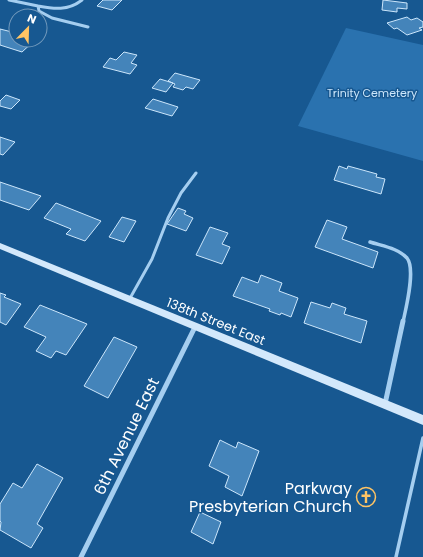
<svg xmlns="http://www.w3.org/2000/svg" width="423" height="557" font-family="Poppins,sans-serif">
<style>
.green{fill:#2a72af}
.building{fill:#4484ba;stroke:#cce6fb}
.lines{fill:none;stroke-linecap:round;stroke-linejoin:round}
.lane-far1{stroke:#a5cef0;stroke-width:3}
.lane{stroke:#a5cef0;stroke-width:3.5}
.street-far2{stroke:#a5cef0;stroke-width:3}
.street-far1{stroke:#a5cef0;stroke-width:3.5}
.street{stroke:#a5cef0;stroke-width:5}
.secondary{fill:#d3e8fb;fill-rule:evenodd}
.labels{text-anchor:middle;stroke-width:3;stroke-linejoin:round;paint-order:stroke}
.far-park-label{font-size:11px;fill:#cce6fb;stroke:#175891}
.street-label{font-size:13px;fill:#fff;stroke:#175891}
.near-street-label{font-size:16px;fill:#fff;stroke:#175891}
.near-poi-label{font-size:16px;fill:#fff;stroke:#175891;text-anchor:end}
</style>
<rect width="100%" height="100%" fill="#175891"/>
<path class="green" d="M346,28L423,45V161L298,126Z"/>
<path class="building" d="M103,0H122L112,10L97,6Z
M383,0L407,3V9L397,8V12L382,10Z
M407,17L411,20L417,18L423,22V27L419,28L422,30L407,35L397,28L394,29L387,23Z
M0,29L16,33V40H35L22,52L0,45Z
M124,52L137,55L131,63L137,65L130,74L103,67L110,58L116,60Z
M175,73L200,80L193,89L186,87L183,90L173,87L175,84L168,81Z
M160,79L173,83L166,92L152,88Z
M6,95L20,100L11,109L0,106V101Z
M153,99L178,107L172,116L145,108Z
M0,137L15,142L3,155L0,154Z
M339,166L347,169L348,166L377,174L376,177L385,179L381,194L334,180Z
M0,182L41,196L29,210L0,200Z
M56,203L101,221L85,241L66,234L71,229L44,218Z
M178,208L186,211L184,214L193,218L186,231L167,224Z
M122,217L136,221L124,242L109,237Z
M327,220L347,227L342,239L378,252L373,268L315,247Z
M210,227L228,233L222,244L230,247L222,264L196,255Z
M261,275L282,283L279,291L298,298L291,317L281,313L280,315L269,311L270,309L233,296L242,277L258,283Z
M0,293L6,295L4,297L21,304L6,325L0,322Z
M311,302L330,308L332,303L346,308L344,314L367,321L361,343L304,323Z
M40,305L87,324L66,355L56,351L51,358L36,351L46,337L24,327Z
M114,337L137,347L108,398L84,386Z
M220,440L236,448L238,442L259,451L242,496L225,487L229,476L209,466Z
M37,464L63,478L37,524L43,528L31,548L0,530L1,522L0,521V504L13,483L22,488Z
M200,512L221,522L213,544L191,532Z"/>
<g class="lines">
<path class="lane-far1" d="M129,300L152,259L168,218L181,193L196,173"/>
<path class="lane" d="M396,557L423,438"/>
<path class="street-far2" d="M9,0L38,6L39,11L52,18L88,27
M38,6C54,9 68,11 82,0"/>
<path class="street-far1" d="M370,242C382,246 398,248 407,258C416,269 406,308 403,322"/>
<path class="street" d="M385,404L403,321
M81,557L195,327"/>
<path class="secondary" d="M0,243L423,415V425L0,249Z"/>
</g>
<defs>
<symbol id="church-ring" viewBox="-11 -11 22 22"><circle r="9.5" fill="#175891" stroke="#ffc464" stroke-width="1.5"/><path d="M-1.2-6h2.4v3.5h3.3v2.4h-3.3V6h-2.4V-.1h-3.3v-2.4h3.3Z" fill="#ffc464"/></symbol>
</defs>
<g fill-rule="evenodd">
<use href="#church-ring" x="355" y="486" width="22" height="22"/>
</g>
<g class="labels">
<g class="far-park-label">
<text x="372" y="97">Trinity Cemetery</text>
</g>
<g class="street-label">
<text transform="translate(216 321) rotate(22)" y="5">138th Street East</text>
</g>
<g class="near-street-label">
<text transform="translate(126 436) rotate(-64)" y="6">6th Avenue East</text>
</g>
<g class="near-poi-label">
<text x="352" y="494">Parkway<tspan x="352" dy="18">Presbyterian Church</tspan></text>
</g>
</g>
<g transform="translate(28 28) rotate(23)"><circle r="19" fill="#175891" stroke="#749bbd"/>
<path d="M0-3L7 15L0 10L-7 15Z" fill="#ffc464"/>
<text y="-6" font-size="11" font-weight="bold" text-anchor="middle" fill="#ffffff">N</text>
</g>
</svg>
